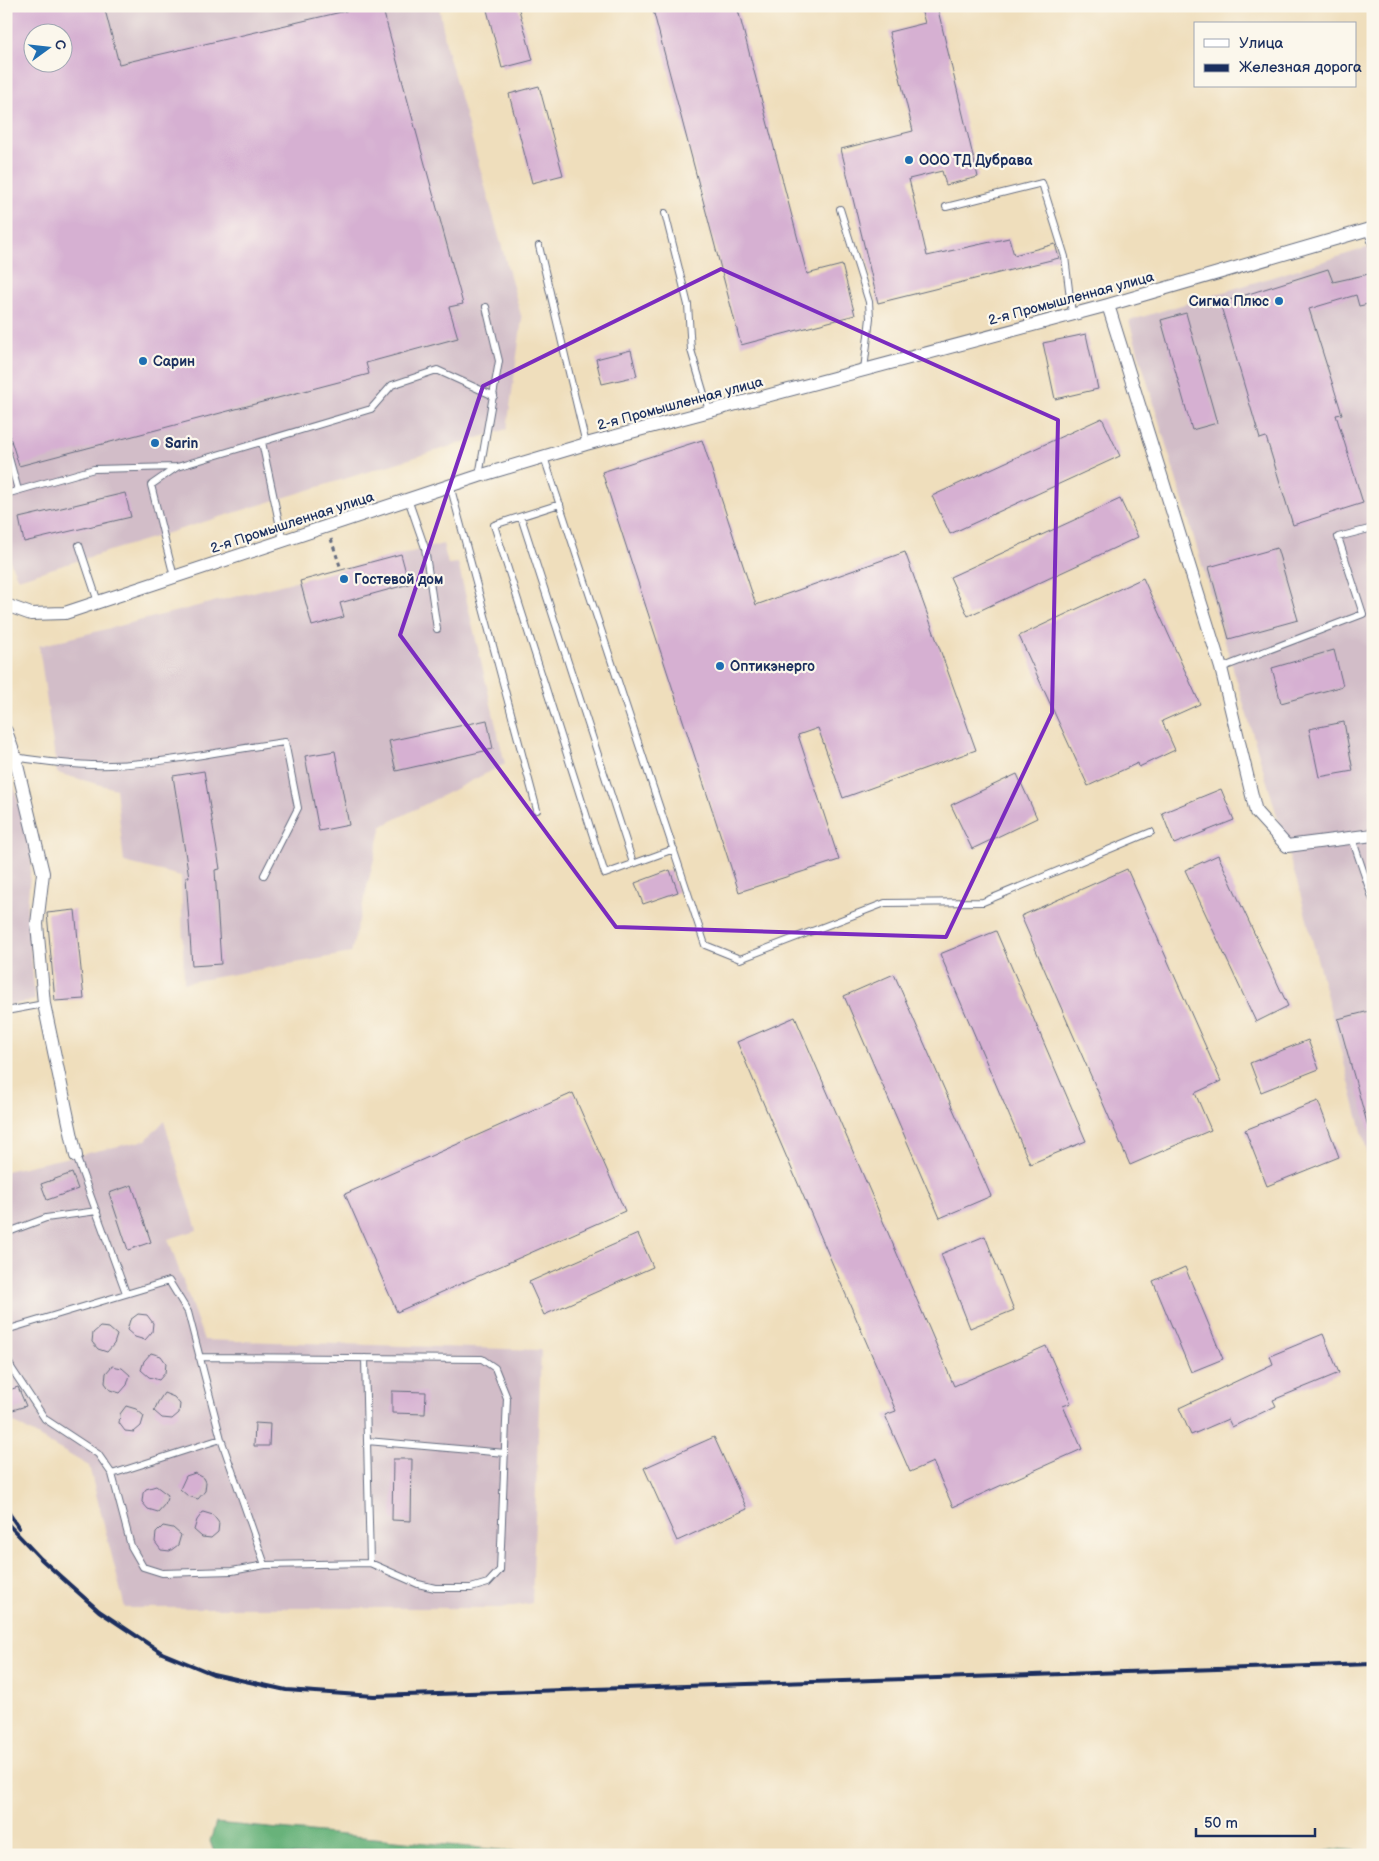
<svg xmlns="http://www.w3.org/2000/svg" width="1379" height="1861" font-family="'Balsamiq Sans',sans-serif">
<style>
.industrial{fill:#d2bdc8;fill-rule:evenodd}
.forest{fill:#67b27a;stroke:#41706c}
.building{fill:#d6b0d2;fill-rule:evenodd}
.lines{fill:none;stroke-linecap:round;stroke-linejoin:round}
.lane-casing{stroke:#656c7f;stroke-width:8}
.street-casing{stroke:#656c7f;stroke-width:14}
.path{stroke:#656c7f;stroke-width:3;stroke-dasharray:4 4;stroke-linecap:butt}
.lane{stroke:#fff;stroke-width:6}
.street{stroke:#fff;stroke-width:12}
.rail{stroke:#1b2f5e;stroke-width:4}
.marked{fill:none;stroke:#7b2cbf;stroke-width:4;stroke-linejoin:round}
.poi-dot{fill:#1f6fb2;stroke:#fbf7ec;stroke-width:2}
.labels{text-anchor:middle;stroke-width:4.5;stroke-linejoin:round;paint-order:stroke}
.poi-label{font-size:14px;font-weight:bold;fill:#1b2f5e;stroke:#fbf7ec;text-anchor:start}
.street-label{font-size:14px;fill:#1b2f5e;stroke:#fbf7ec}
</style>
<rect width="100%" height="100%" fill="#fbf7ec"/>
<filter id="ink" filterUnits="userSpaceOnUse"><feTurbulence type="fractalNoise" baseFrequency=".02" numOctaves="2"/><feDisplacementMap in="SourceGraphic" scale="10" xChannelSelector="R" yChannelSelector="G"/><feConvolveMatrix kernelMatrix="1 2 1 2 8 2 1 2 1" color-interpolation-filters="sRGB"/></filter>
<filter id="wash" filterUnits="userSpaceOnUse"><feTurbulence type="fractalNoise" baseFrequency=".0096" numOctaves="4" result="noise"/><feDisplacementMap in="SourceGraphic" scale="20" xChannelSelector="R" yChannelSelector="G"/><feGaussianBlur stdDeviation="1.12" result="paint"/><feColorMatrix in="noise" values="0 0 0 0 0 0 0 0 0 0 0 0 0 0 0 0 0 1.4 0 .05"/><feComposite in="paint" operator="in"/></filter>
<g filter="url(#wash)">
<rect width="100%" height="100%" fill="#efdebc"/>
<path class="industrial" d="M6,6H439L447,50L522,319L507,429L18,579L6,553ZM32,32H62V62H32Z
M1373,246V1174L1299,889L1129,321Z
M443,544L448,564L458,563L505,764L382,826L351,953L184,983L181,876L124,862L116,789L57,773L39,646Z
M6,756L32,854L27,909L35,1000L6,1006Z
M164,1121L197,1230L168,1239L204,1340L541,1350L532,1603L502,1608H125L89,1466L6,1418V1171L146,1140Z"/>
<path class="forest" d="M216,1823L553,1855H215L210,1841Z
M1337,1849L1373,1852V1855H1309Z"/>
<g id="blocks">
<path class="building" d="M6,6H104L119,64L367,6H382L463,304L449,307L458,338L366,363L369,374L19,466L6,424ZM32,32H62V62H32Z
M486,6H518L533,60L502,68Z
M652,6H737L807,274L842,265L855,315L741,345Z
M920,6H937L978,177L946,185L942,171L909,179L927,256L1009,238L1014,255L1055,244L1059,258L878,303L841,149L913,131L889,32L925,23Z
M539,86L563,175L532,183L509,94Z
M1328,269L1333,282L1373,273V303L1359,306L1356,295L1309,309L1342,414L1336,415L1363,503L1293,525L1266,437L1260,439L1220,303Z
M1186,313L1217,423L1192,430L1161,320Z
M1086,334L1098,389L1055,399L1043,343Z
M631,350L637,376L602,384L596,359Z
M1102,418L1120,456L950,534L932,496Z
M702,440L756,605L905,552L976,750L843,798L818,728L798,735L839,860L739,892L602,472Z
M125,493L131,517L24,542L19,518Z
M1120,499L1138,537L968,616L950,577Z
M1277,548L1298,620L1229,639L1209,567Z
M401,554L409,584L340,603L344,617L312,626L300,581Z
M1143,578L1200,704L1162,721L1175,750L1139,767L1138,763L1088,786L1019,636Z
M1334,650L1343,686L1281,703L1272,668Z
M487,720L493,749L396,771L389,741Z
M1344,722L1353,771L1319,777L1309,729Z
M335,751L349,825L319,831L305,756Z
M204,771L220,869L215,870L221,964L192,966L186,877H189L173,776Z
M1017,774L1037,818L972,849L951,805Z
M1221,789L1234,820L1174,844L1162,813Z
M1218,855L1288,1006L1256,1022L1185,870Z
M1127,869L1221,1081L1195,1093L1211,1130L1130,1165L1021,916Z
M670,870L678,892L643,904L635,883Z
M75,910L84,999L55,1001L47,913Z
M996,931L1086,1141L1030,1164L940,954Z
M894,974L991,1196L940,1218L844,996Z
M1373,1010V1129L1369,1130L1338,1019Z
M795,1017L954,1386L1046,1346L1071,1403L1063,1406L1082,1449L953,1507L933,1462L910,1472L885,1415L896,1411L737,1042Z
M1308,1040L1319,1069L1261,1092L1250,1063Z
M573,1093L625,1211L397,1312L345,1194Z
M1318,1101L1339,1157L1267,1186L1245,1130Z
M72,1173L78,1189L47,1200L41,1184Z
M132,1185L151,1242L128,1250L109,1193Z
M638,1234L653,1267L544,1315L529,1282Z
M985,1236L1014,1310L970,1328L941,1254Z
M1185,1267L1223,1359L1191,1372L1153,1281Z
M138,1314L147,1315L153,1323L152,1332L145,1340L135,1337L127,1330L130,1320Z
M100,1327L109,1328L117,1335L114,1344L107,1352L98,1349L92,1342L93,1333Z
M1323,1334L1339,1373L1273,1400L1276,1406L1232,1427L1228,1419L1191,1435L1179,1408L1273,1364L1270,1356Z
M151,1353L161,1356L166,1363L165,1373L159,1380L149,1377L141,1370L144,1361Z
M112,1366L122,1368L130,1375L127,1385L120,1393L110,1390L105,1383L106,1373Z
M18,1387L26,1406L6,1412V1391Z
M392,1391L426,1392L425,1414L392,1413Z
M164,1393L174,1397L180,1404L179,1413L172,1419L162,1418L154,1411L158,1402Z
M126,1406L136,1409L144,1416L141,1426L134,1432L125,1431L119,1423L120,1414Z
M255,1423L270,1424L269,1446H254Z
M714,1437L747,1509L677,1541L644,1468Z
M393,1459H412L411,1521L392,1520Z
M195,1473L204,1478L206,1482L205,1491L198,1499L188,1496L180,1489L186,1476Z
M156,1486L168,1495L165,1504L158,1512L148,1509L142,1502L143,1493L146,1489Z
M203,1512L213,1515L219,1523L218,1532L211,1538L202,1537L194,1530L197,1520Z
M163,1526L173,1528L181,1535L178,1545L170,1551L161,1550L155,1542L156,1533Z"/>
</g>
</g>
<g filter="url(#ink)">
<use href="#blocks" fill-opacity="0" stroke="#656c7f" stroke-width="1"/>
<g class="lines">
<defs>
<path id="lane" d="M946,207L1042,183L1065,257L1072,314
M840,209L869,302L870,318L864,370
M665,213L688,305L691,350L709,411
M1367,229L1373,247
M539,246L586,444
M262,442L283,541
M6,447L18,490
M544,457L705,945L740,959L885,903L983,902L1151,832
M479,476L499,361L486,307
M450,485L537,810
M6,494L94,469L177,467L371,409L392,385L437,370L494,396
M408,499L425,548L437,629
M560,504L494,525L605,874L674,849
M521,517L633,863
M79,545L98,602
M174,577L151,485L177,467
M1221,668L1363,614L1338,537L1373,528
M15,757C46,762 78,766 110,765C169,763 227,750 285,742L298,808L264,875
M1352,838L1373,900
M6,1011L44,1004
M76,1156L126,1293
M6,1233L46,1218L97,1211
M6,1330L169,1281L188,1312L221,1439L265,1565
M6,1357L12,1369L45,1419L98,1454L112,1474L131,1546L143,1567L162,1573L232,1571L265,1565L370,1563L418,1584L435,1588H471L488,1583L500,1570L507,1398L495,1368L482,1359L199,1357
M365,1358L370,1563
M367,1441L505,1453
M112,1474L221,1439"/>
<path id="street" d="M1108,305L1221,668L1256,812L1287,846L1373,835
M6,605L31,614L65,613L479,476L586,444L1108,305L1373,228
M6,731L15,757L43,873L37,924L44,1004L76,1156"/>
</defs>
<use href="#lane" class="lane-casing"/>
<use href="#street" class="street-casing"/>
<path class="path" d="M331,539L341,569"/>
<use href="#lane" class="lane"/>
<use href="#street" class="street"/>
<path class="rail" d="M6,1509L19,1528
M6,1522L41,1559L99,1611L162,1653L213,1674L286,1690L374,1696L1373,1664"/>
</g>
</g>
<path class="marked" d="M721,269L1058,420L1052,713L946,937L616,927L400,635L483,386Z"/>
<g class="poi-dot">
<circle cx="909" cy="160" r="5"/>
<circle cx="1279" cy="301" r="5"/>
<circle cx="143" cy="361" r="5"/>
<circle cx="155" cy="443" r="5"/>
<circle cx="344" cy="579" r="5"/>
<circle cx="720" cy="666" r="5"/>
</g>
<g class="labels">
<g class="poi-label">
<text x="919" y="165">ООО ТД Дубрава</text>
<text x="1269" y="306" text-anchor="end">Сигма Плюс</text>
<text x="153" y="366">Сарин</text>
<text x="165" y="448">Sarin</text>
<text x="354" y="584">Гостевой дом</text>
<text x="730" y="671">Оптикэнерго</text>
</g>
<g class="street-label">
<text transform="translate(1071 298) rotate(-15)" y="5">2-я Промышленная улица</text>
<text transform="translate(680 403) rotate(-15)" y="5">2-я Промышленная улица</text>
<text transform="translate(292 522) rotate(-18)" y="5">2-я Промышленная улица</text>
</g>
</g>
<rect width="1379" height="1861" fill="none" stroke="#fbf7ec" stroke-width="25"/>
<rect x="1194" y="22" width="162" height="65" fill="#fbf7ec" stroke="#a1a7b3"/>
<rect x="1204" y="39" width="25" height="8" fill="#ffffff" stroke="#a1a7b3"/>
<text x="1239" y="48" font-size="15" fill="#1b2f5e">Улица</text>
<rect x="1204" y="64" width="25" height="8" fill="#1b2f5e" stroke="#a1a7b3"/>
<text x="1239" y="72" font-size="15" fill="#1b2f5e">Железная дорога</text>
<g transform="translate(48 48) rotate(75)"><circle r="24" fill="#fbf7ec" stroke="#a1a7b3"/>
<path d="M0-4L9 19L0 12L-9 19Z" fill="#1f6fb2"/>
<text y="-8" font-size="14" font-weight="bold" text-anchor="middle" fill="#1b2f5e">С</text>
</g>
<path d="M1196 1828v8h119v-8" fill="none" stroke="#1b2f5e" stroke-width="2.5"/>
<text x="1204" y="1828" font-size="15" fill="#1b2f5e" stroke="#fbf7ec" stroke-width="4" paint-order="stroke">50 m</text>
</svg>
